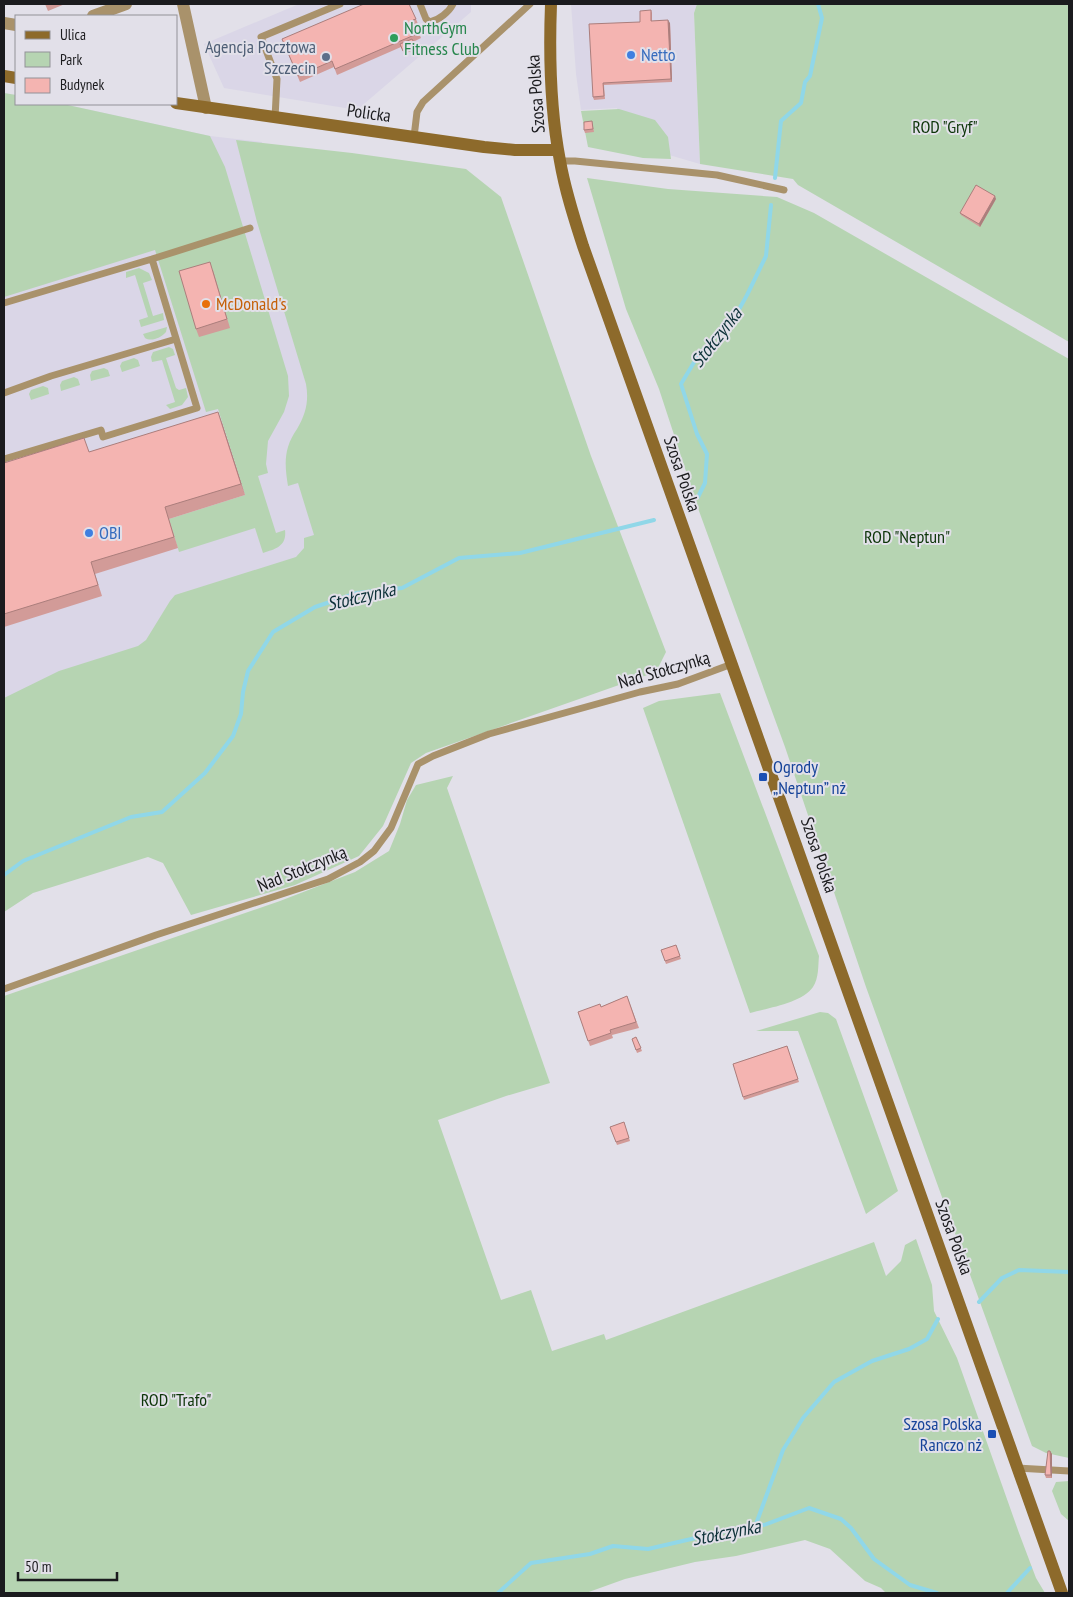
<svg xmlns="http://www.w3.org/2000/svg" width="1073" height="1597" font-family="'PT Sans Narrow',sans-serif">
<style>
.built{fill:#dad6e7}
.green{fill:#b6d4b2}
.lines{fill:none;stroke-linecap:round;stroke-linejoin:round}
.stream{stroke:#90d7e8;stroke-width:4}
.lane{stroke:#a9926b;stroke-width:7}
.street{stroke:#a9926b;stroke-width:12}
.secondary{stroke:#8d6a2b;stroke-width:12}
.wall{fill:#d29b98}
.shaded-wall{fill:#ab7e7c}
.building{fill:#f4b4b1;stroke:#ab7e7c}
.leisure-dot{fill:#2e9e5b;stroke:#e2e0e9;stroke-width:2}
.shop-dot{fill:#3f7fe0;stroke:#e2e0e9;stroke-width:2}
.service-dot{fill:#5c6f8a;stroke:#e2e0e9;stroke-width:2}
.food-dot{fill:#e8710a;stroke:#e2e0e9;stroke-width:2}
.transit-dot{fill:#1a4fb4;stroke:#e2e0e9;stroke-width:2}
.labels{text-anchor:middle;stroke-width:4;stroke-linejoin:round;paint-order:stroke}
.leisure-label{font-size:18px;fill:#27864d;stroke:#e2e0e9;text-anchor:start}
.service-label{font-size:18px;fill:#4e5e75;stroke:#e2e0e9;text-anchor:end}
.shop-label{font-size:18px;fill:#366cbe;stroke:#e2e0e9;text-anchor:start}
.street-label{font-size:18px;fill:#1b1b1e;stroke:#e2e0e9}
.park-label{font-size:18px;fill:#0c3508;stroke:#e2e0e9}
.food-label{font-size:18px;fill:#c56008;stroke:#e2e0e9;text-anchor:start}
.transit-label{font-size:18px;fill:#164399;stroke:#e2e0e9;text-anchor:start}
.water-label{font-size:19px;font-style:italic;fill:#0e3239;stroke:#e2e0e9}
</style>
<rect width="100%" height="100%" fill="#e2e0e9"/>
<path class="built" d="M299,4H471V12L357,110L224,88L204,44Z
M571,4H697L694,13L700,164L621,141L617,108L581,110L576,74Z
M4,93L16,95V104H63L210,136L262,142L368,539L143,659L4,700Z"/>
<path class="green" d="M697,4H1069V342L798,185L793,179L700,164L694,13Z
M4,93L16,95V104H63L210,136L225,167L288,376L289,396L284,412L268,441L266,464L268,473L258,476L276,533L285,530C287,546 276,549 263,553L255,528L179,552L169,519L245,495L218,409L206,412L155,250L4,297Z
M619,109L655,120L668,137L671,159L643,158L588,147L581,111Z
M236,140L352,153L466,169L501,197L591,456L666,652L656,672L426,753L411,763L383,826L359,856L295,885L191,915L163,863L148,857L33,893L4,912V698L59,671L138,646L146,640L170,601L175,595L296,557L304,548V538L314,535L298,483L288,486C286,473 284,460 288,447C290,440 293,435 297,429C306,414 309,401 306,384L257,222Z
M587,178L668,189L777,197L814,213L1069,359V1458L1046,1453L1032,1446L866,987L785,747L699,511L659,389L626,309Z
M139,268L149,273L152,280L143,283L153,316L163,313L164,320L141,327L139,320L148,317L135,275L126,278V272Z
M167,327L166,332C161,338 151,342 145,338L143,334Z
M169,347L173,349L175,355L166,358L176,388L179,390L186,388L188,397L182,405L170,409L166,405L175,402L162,360L152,362L151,357L153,352Z
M134,358L138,360L140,366L122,372L120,366L122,362Z
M104,368L108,370L110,376L91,381L90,375L92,371Z
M74,377L78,379L80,385L61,391L60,385L62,381Z
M43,386L48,388L49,394L31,400L29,394L31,390Z
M720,693L819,956C818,966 819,978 813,987C802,1003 768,1008 750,1013L643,708L659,701Z
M453,776L447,788L550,1083L506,1096L438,1120L501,1300L531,1290L552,1351L604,1334L606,1340L874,1242L886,1276L901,1261L905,1245L916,1239L932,1285L934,1311L957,1358L1019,1533L1036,1578L1045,1593H886L881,1588L865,1581L830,1549L805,1540L736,1556L695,1562L625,1579L586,1593H4V996L280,901L355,872L389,851L400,824L407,800L416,785Z
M820,1012L828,1013L836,1019L898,1191L866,1214L798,1031H756Z
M1069,1481V1521L1061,1514L1052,1491L1056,1482Z"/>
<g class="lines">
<path class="stream" d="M775,178L781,121L801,103L805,82L810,76L822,18L818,4
M698,497L705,483L707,454L697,434L681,384L699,354L737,313L747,295L766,256L771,205
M4,875L23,861L94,832L131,817L162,812L205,773L233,736L241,714L243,692L248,671L273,632L315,607L357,593L402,588L459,558L520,553L654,520
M979,1302L1002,1278L1019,1270L1069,1272
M756,1524L783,1450L803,1418L834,1382L872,1361L909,1349L927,1339L938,1319
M498,1593L531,1563L590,1554L613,1546L648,1549L756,1524L764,1525L809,1508L841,1519L851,1528L874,1559L910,1585L937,1593
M1007,1593L1030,1568"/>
<path class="lane" d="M420,4L426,19L430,22C439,20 449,12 453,4
M275,118L277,79L261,37L340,4
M414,137L417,112L423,102L530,4
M560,161H575L717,175L784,190
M152,259L250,228
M4,303L152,259L197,408L103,437L101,430L4,459
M4,393L51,376L176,339
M4,989L156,935L328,879L360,862L374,851L391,828L418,764L433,756L489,734L640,692L678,684L732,664
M1017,1468L1069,1471"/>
<path class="street" d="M183,4L206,108
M93,16L126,4
M4,23L16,25"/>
<path class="secondary" d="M551,4C549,56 550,109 560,161C565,190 574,218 583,246L1062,1593
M4,76L16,78
M176,103L484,147L515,150H558"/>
</g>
<path class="wall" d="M45,4H65L48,11Z
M651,10L652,13V21L670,23L672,82L604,85L605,99L594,100L593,97L640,22Z
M416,19L418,24L416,26L421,38L413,42L417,49L404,54L401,47L337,75L334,67L300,82L282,39Z
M592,121L594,132L585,133L584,130Z
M996,199L980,227L961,215L960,213Z
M213,270L230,328L199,337L196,329Z
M222,423L245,495L169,519L178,548L95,574L102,596L4,627V463L89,452Z
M676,945L681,959L666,964L661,950Z
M627,996L639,1028L612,1035L613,1038L590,1046L578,1012L601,1007Z
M636,1037L642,1051L637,1053L632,1039Z
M787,1046L799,1082L744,1100L733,1064Z
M624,1122L630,1141L617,1145L610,1127Z
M1050,1451L1052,1454V1478H1046L1045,1475Z"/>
<path class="shaded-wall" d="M668,20L670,23L672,82L671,79Z
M995,196L996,199L980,227L979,224Z
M218,412L222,423L245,495L241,484Z
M1050,1451L1052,1454V1478L1051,1475Z"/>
<path class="building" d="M364,4H409L416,19L413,20L419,33L335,69L332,61L298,76L282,39Z
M651,10V21L668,20L671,79L603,83L604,96L593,97L589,24L640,22V11Z
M412,39L416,46L403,51L400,44Z
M592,121L593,129L584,130V122Z
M976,185L995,196L979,224L960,213Z
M210,262L227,319L196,329L179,271Z
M218,412L241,484L165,507L174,537L91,562L98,585L4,614V463L84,438L89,452Z
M676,945L680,956L665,961L661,950Z
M627,996L636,1022L610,1030L611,1033L588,1041L578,1012L600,1004L601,1007Z
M636,1037L641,1048L636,1050L632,1039Z
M787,1046L798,1079L743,1097L733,1064Z
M624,1122L629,1138L616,1142L610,1127Z
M1048,1451H1050L1051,1475H1045Z"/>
<circle class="leisure-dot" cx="394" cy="38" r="5"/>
<g class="shop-dot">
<circle cx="631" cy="55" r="5"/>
<circle cx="89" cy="533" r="5"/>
</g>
<circle class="service-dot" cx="326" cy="57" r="5"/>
<circle class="food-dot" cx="206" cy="304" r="5"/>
<g class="transit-dot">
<rect x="758" y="772" width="10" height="10" rx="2.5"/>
<rect x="987" y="1429" width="10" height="10" rx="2.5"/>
</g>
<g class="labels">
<g class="leisure-label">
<text x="404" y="34">NorthGym<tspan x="404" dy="21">Fitness Club</tspan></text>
</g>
<g class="service-label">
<text x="316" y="53">Agencja Pocztowa<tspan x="316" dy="21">Szczecin</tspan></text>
</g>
<g class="shop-label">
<text x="641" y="61">Netto</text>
<text x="99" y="539">OBI</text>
</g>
<g class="street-label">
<text transform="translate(536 94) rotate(-94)" y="6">Szosa Polska</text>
<text transform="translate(369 113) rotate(8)" y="6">Policka</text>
<text transform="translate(682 474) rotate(71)" y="6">Szosa Polska</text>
<text transform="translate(664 670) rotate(-16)" y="6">Nad Stołczynką</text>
<text transform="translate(819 855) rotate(71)" y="6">Szosa Polska</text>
<text transform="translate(302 869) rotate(-22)" y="6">Nad Stołczynką</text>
<text transform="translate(954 1237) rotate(70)" y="6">Szosa Polska</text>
</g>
<g class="park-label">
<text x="945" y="133">ROD "Gryf"</text>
<text x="907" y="543">ROD "Neptun"</text>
<text x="176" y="1406">ROD "Trafo"</text>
</g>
<g class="food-label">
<text x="216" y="310">McDonald's</text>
</g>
<g class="transit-label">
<text x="773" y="773">Ogrody<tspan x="773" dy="21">„Neptun” nż</tspan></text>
<text x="982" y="1430" text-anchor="end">Szosa Polska<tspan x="982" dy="21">Ranczo nż</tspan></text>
</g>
<g class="water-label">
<text transform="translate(716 337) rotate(-52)" y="7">Stołczynka</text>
<text transform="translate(361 596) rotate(-13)" y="7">Stołczynka</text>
<text transform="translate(726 1532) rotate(-11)" y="7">Stołczynka</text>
</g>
</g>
<rect width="1073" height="1597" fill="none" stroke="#1b1b1e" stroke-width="10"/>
<rect x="15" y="15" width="162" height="90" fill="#e2e0e9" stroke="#929198"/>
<rect x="25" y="31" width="25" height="8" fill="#8d6a2b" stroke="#929198"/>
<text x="60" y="40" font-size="15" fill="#1b1b1e">Ulica</text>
<rect x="25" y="52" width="25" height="15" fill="#b6d4b2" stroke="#929198"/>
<text x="60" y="65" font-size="15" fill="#1b1b1e">Park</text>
<rect x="25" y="78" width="25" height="15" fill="#f4b4b1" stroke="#929198"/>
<text x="60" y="90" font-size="15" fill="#1b1b1e">Budynek</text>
<path d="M18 1572v8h99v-8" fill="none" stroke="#1b1b1e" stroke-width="2.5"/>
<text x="25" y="1572" font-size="15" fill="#1b1b1e" stroke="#e2e0e9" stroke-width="4" paint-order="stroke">50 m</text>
</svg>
